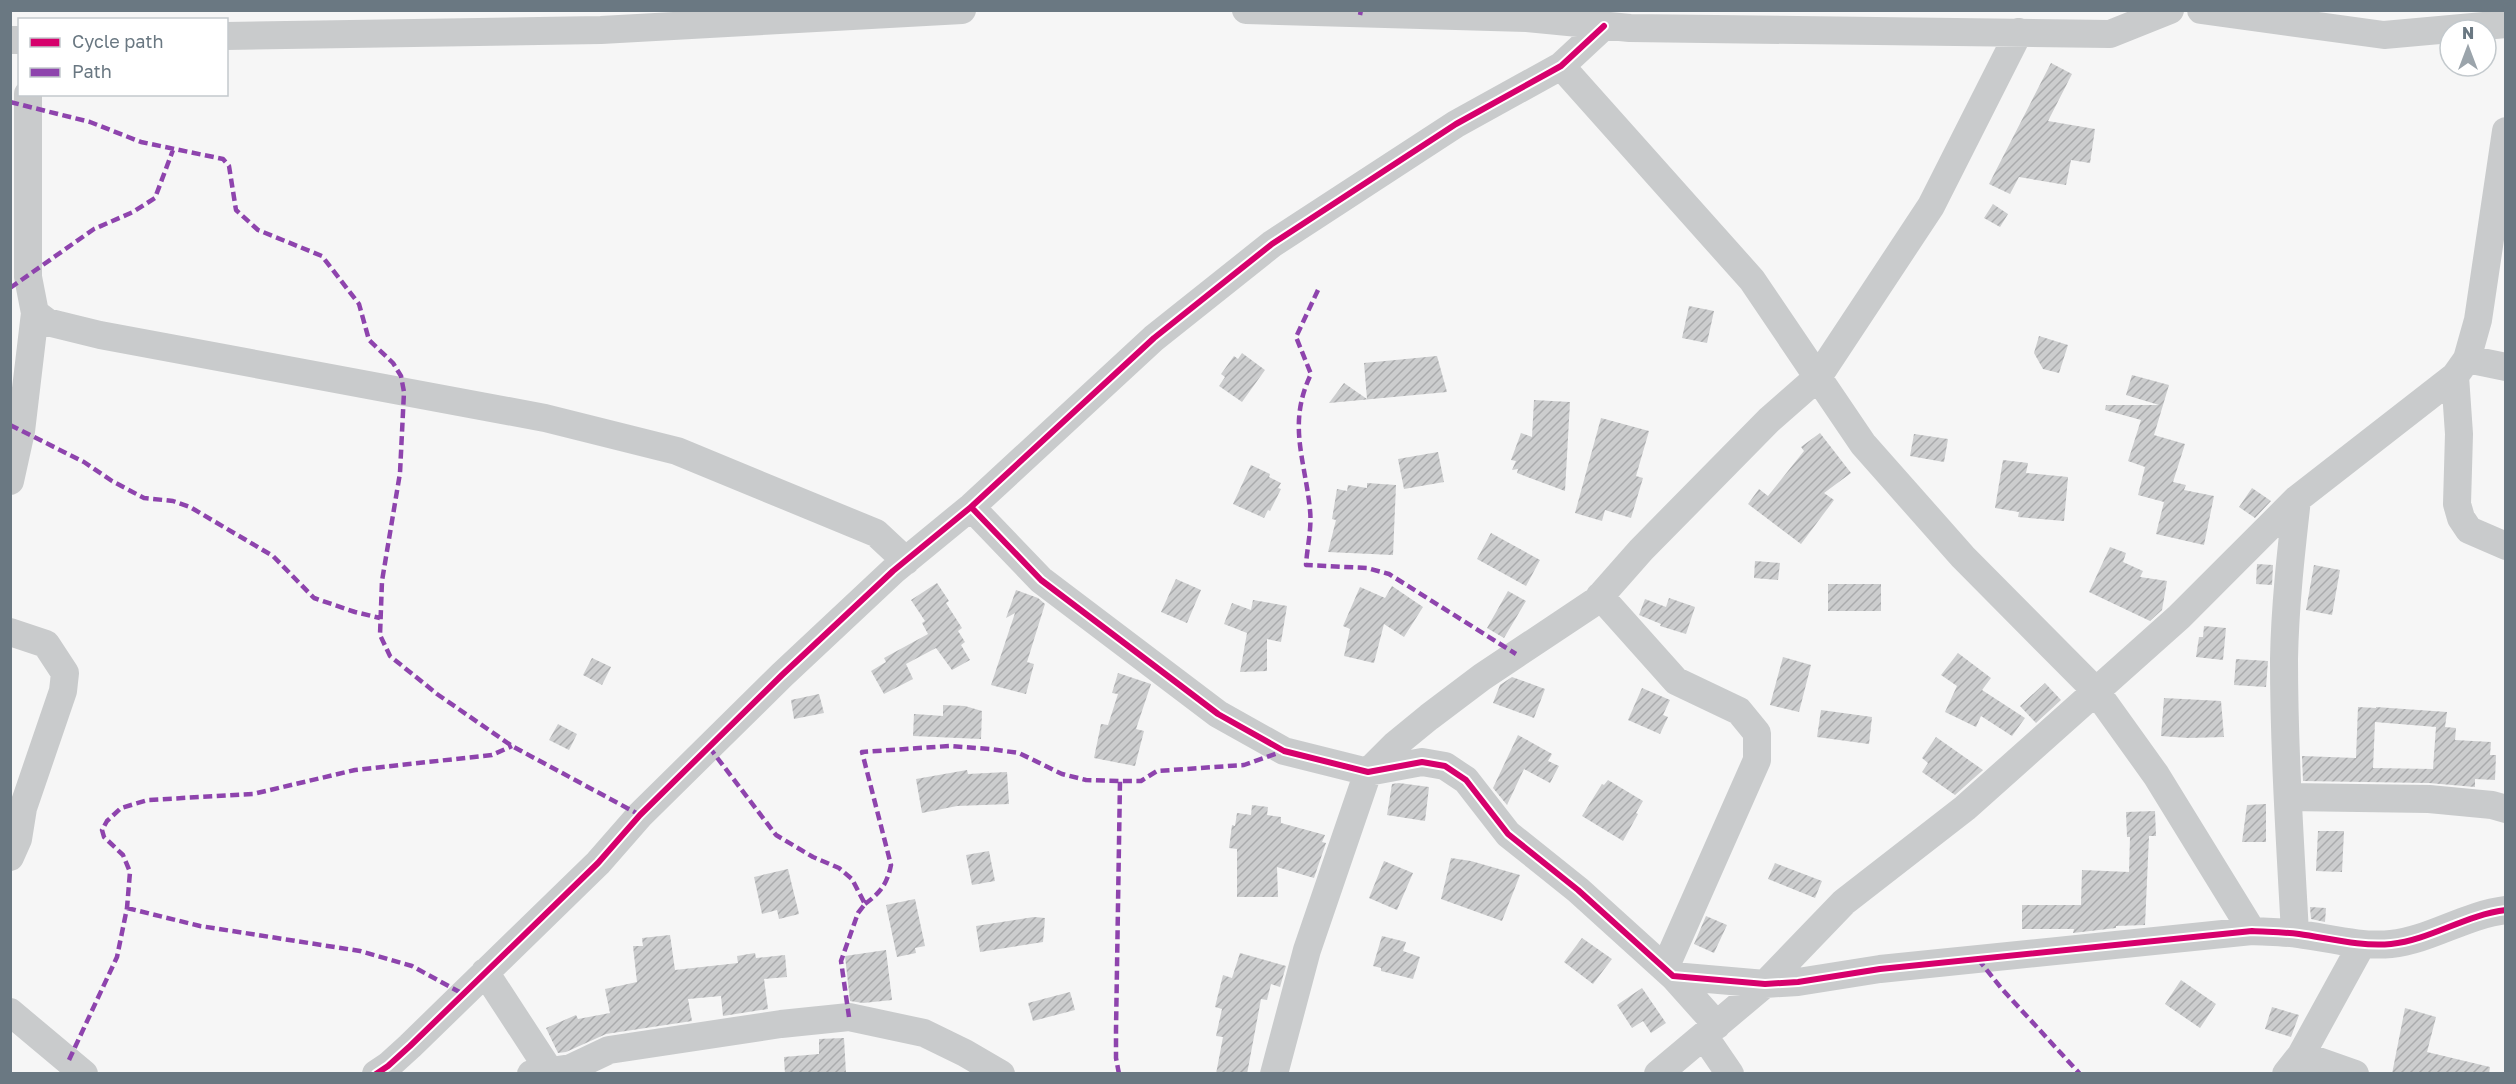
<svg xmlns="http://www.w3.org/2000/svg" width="2516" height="1084" font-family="'Golos Text',sans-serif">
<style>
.building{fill:url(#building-hatch);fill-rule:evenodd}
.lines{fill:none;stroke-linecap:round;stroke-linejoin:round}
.minor{stroke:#c9cbcc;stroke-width:28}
.quiet{stroke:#8e44ad;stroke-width:4.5;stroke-dasharray:9 4.5;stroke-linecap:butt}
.cycleway-casing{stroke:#fff;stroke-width:10}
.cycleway{stroke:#d6006c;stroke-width:6}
</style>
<defs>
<pattern id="building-hatch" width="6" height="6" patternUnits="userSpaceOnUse" patternTransform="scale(1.5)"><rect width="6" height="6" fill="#cccdce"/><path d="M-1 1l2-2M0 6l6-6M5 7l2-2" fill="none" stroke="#aaabad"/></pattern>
</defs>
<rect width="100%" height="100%" fill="#f6f6f6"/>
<path class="building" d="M2051,63L2072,74L2048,121L2095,129L2090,163L2071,160L2066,185L2019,177L2010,194L1989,184Z
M1993,204L2008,214L2000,227L1984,218Z
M1689,306L1714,311L1707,343L1682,338Z
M2039,336L2068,345L2059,373L2043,369L2034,353Z
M1242,353L1265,370L1242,402L1219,386L1225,377L1221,374L1234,356L1238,359Z
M1437,356L1447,392L1329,403L1344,383L1367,399L1364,363Z
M2132,375L2169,385L2154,435L2185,444L2173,482L2186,485L2184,490L2214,496L2204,545L2156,534L2164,502L2138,495L2145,467L2128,461L2141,420L2105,410L2106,405H2159L2126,395Z
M1534,400L1570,402L1565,491L1517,473L1518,469L1512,470L1516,461L1511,460L1521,433L1532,437Z
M1601,418L1649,431L1636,476L1643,478L1631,518L1605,510L1602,521L1575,513Z
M1820,433L1851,473L1824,493L1834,500L1801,544L1748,504L1759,489L1768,496L1804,451L1801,447Z
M1914,434L1948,439L1944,462L1910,456Z
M1438,452L1444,482L1404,489L1398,459Z
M2003,460L2028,463L2026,473L2068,477L2064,521L2018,517L2019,512L1995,508Z
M1251,465L1270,474L1269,477L1281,483L1278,488L1281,489L1270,511L1268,510L1264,518L1233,504Z
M1367,483L1396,485L1393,555L1328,552L1336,520L1332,519L1337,489L1347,491L1348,485L1367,488Z
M2252,488L2271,501L2255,518L2239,507Z
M1491,533L1540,560L1526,586L1477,559Z
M2110,547L2126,553L2123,562L2143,571L2140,577L2167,581L2162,610L2150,621L2089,592Z
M1755,561L1780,563L1778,580L1754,578Z
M2257,564L2273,565L2272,585L2256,584Z
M2314,565L2340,570L2332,615L2306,610Z
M1176,579L1201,590L1187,623L1161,612Z
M937,583L949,601L946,603L962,628L958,631L965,642L961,645L970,660L952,670L936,648L906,664L913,679L884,694L871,671L886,662L884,658L928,634L922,623L925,621L911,600Z
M1828,584H1881V611H1828Z
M1392,586L1423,607L1404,637L1384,624L1374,663L1344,656L1350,629L1343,626L1360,587L1385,598Z
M1016,590L1038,598L1045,604L1027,662L1034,664L1026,694L991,685L1015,613L1006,618Z
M1508,591L1526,601L1504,638L1487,628Z
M1669,598L1695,607L1686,634L1660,626L1661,624L1639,615L1645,599L1666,607Z
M1253,600L1287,606L1281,642L1267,639V671L1240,672L1247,633L1224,624L1232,603L1251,610Z
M2204,626L2226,628L2223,660L2196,657L2199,637H2203Z
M1958,653L1991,678L1982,690L2025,718L2012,736L1981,716L1976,727L1945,712L1957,686L1941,675Z
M1783,657L1811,665L1799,712L1770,705Z
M592,658L611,667L602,685L583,675Z
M2236,659L2268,661L2266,687L2234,685Z
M1118,673L1151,684L1136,729L1144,731L1135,766L1094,758L1101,724L1108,725L1118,694L1112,693Z
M1512,677L1545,689L1534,718L1493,703L1500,685Z
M2045,683L2061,700L2036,723L2020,706Z
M1642,688L1670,700L1663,715L1668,717L1660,734L1628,720Z
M819,694L824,713L794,719L791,700Z
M2164,698L2221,701L2224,737L2188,738L2161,736Z
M943,705L965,706L982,711L981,739L913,736L914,714L943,716Z
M2358,707L2376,708V707L2447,712L2445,727L2456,728L2455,740L2491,742L2490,755H2496L2495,780L2475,779V787L2429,783L2303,781L2302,756L2356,758ZM2375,722L2436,727L2433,769L2373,768Z
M1821,710L1872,717L1869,744L1817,737Z
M558,724L577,734L569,750L549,740Z
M1518,735L1552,754L1548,761L1559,766L1550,783L1524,769L1507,805L1493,788Z
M1936,737L1983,770L1955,795L1922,772L1928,763L1922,758Z
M967,770L968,774L1007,772L1009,804L957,806L922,813L916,779Z
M1608,780L1643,801L1636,813L1638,814L1623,841L1582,816L1602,784L1604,785Z
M1399,783L1429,787L1425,821L1387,815L1392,784Z
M2266,804V842H2242L2247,805Z
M1252,805L1268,807L1267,815L1281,817V823L1325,835L1322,842L1326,843L1314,878L1277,867L1278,897H1237V849L1229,848L1232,825L1235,826L1237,813L1251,815Z
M2155,811L2156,836H2149L2145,925L2116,926V928L2073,933L2074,929H2022V905H2081L2082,870L2129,872L2130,837H2127L2126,812Z
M2318,831H2344L2342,872L2316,871Z
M989,851L995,881L972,885L966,855Z
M1451,858L1471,861L1520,875L1502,921L1441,899Z
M1384,861L1413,873L1397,910L1369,898Z
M1775,863L1822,881L1815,898L1768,879Z
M788,869L799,914L779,919L777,910L762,914L754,877Z
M915,899L925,946L915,948L916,953L897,957L886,905Z
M2310,907L2326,908L2325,922L2311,919Z
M1706,916L1727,925L1714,953L1694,944Z
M1034,917L1045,918L1043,942L980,952L976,926Z
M670,935L675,970L738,963L737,956L755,953L756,958L785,955L787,977L764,979L768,1009L723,1016L721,996L688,999L692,1021L606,1034L566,1052L558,1053L546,1028L576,1015L578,1019L610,1013L605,989L637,982L633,946H643L642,938Z
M1382,936L1406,942L1403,951L1420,957L1413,979L1381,971V968L1373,966Z
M1582,938L1612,959L1593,984L1564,962Z
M886,950L892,1000L863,1003L850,1001L845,956Z
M1240,953L1286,966L1280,987L1271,984L1267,1000L1261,999L1247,1074H1216L1223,1037L1216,1036L1222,1009L1215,1007L1223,975L1232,978Z
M2181,980L2216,1004L2200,1028L2165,1004Z
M1642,988L1666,1023L1651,1033L1643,1021L1632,1028L1617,1005Z
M1070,992L1075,1010L1033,1021L1028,1003Z
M2272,1007L2299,1015L2291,1037L2265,1029Z
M2405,1008L2436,1017L2427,1052L2490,1067L2489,1074H2392Z
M844,1038L846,1074H785L784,1057L819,1054V1039Z"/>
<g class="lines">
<path class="minor" d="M1246,10L1527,18L1630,28L2110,34L2170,10
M2201,10L2384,35L2506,24
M226,36L601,30L962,10
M10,40H20
M1561,66L1752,280L1863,444L1963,557L2095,690L2156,775L2252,931
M28,94V277L35,313L47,322L100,335L545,418L677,451L876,533L906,561
M2467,359L2506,367
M2455,376L2459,434L2457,504L2461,518L2469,530L2506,546
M10,481L21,431L35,313
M971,507L1041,580L1218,714L1284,751L1368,772L1422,762L1445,766L1466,780L1508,834L1578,890L1673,976L1765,984L1798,982L1880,969L2252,931C2268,932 2283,932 2299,934C2328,938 2360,947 2391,944C2430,940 2465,915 2506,910
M1600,596L1676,681L1739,711L1757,733V760L1665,968
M10,632L46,644L65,673L63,691L23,808L18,839L10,857
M2288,797L2429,799L2492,805L2506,809
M2295,933C2290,842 2284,750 2284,659C2285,606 2291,552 2297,499
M485,972L549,1070
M1673,976L1717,1025
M10,1012L84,1074
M1704,1036L1730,1074
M2301,1055L2355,1074
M376,1074L388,1066L410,1046L598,863L640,815L782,675L893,571L971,507L1154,338L1272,244L1456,124L1561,66L1604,26
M531,1074L571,1068L609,1050L781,1024L849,1017L924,1033L965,1053L1001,1074
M1274,1074L1307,950L1368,772L1396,744L1429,717L1482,677L1596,601L1641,550L1769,420L1818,377L1931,206L2019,32
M1658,1074L1765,984L1844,902L1965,808L2179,617L2297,499L2455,376L2467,359L2478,320L2506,131
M2286,1074L2301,1055L2362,944"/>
<path class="quiet" d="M1360,15L1361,10
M10,102L90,122L141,142L223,159L229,166L236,210L258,230L322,256L359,304L369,340L393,363L401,376L404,392L400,473L382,581L380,635L390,656L437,694L512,746L640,815
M10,288L94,229L133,212L155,198L173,150
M1318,290L1296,337L1311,374C1287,424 1305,459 1310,510C1312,528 1307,548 1306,565L1367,568L1389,574L1516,654
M10,425L84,462L112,481L144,498L173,501L190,507L273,556L314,598L355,612L380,618
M709,747L776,835L813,857L839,868L852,879L865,904L858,913L841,961L849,1017
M865,904C881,892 887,884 891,865L862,752L949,746L990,749L1019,753L1062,774L1086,780L1120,781H1141L1157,771L1244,765L1284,751
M127,908L200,926L360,951L412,966L463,994
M1978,959L2002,989L2080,1074
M69,1060L117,957L127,908L130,872L123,855L104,837L102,830L107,821L121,808L148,800L253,794L355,770L492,755L512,746
M1119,1074L1116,1058V1030L1120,781"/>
<defs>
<path id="cycleway" d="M971,507L1041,580L1218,714L1284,751L1368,772L1422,762L1445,766L1466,780L1508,834L1578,890L1673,976L1765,984L1798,982L1880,969L2252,931C2268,932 2283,932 2299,934C2328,938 2360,947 2391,944C2430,940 2465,915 2506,910
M376,1074L388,1066L410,1046L598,863L640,815L782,675L893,571L971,507L1154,338L1272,244L1456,124L1561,66L1604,26"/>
</defs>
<use href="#cycleway" class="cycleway-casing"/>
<use href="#cycleway" class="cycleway"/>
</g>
<rect width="2516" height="1084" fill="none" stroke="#6a7882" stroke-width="24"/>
<rect x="18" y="18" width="210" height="78" fill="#ffffff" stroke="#c3c9cd" stroke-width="1.5"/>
<rect x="30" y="38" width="30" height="9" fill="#d6006c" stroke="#c3c9cd" stroke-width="1.5"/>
<text x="72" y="48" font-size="18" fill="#6a7882">Cycle path</text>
<rect x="30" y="68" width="30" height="9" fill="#8e44ad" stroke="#c3c9cd" stroke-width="1.5"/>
<text x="72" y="78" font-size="18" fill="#6a7882">Path</text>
<g transform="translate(2468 48)"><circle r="28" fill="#ffffff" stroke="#c3c9cd" stroke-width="1.5"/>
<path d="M0-4.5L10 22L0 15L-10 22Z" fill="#9ba4ab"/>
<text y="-9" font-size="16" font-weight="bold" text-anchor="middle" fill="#6a7882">N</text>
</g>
</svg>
